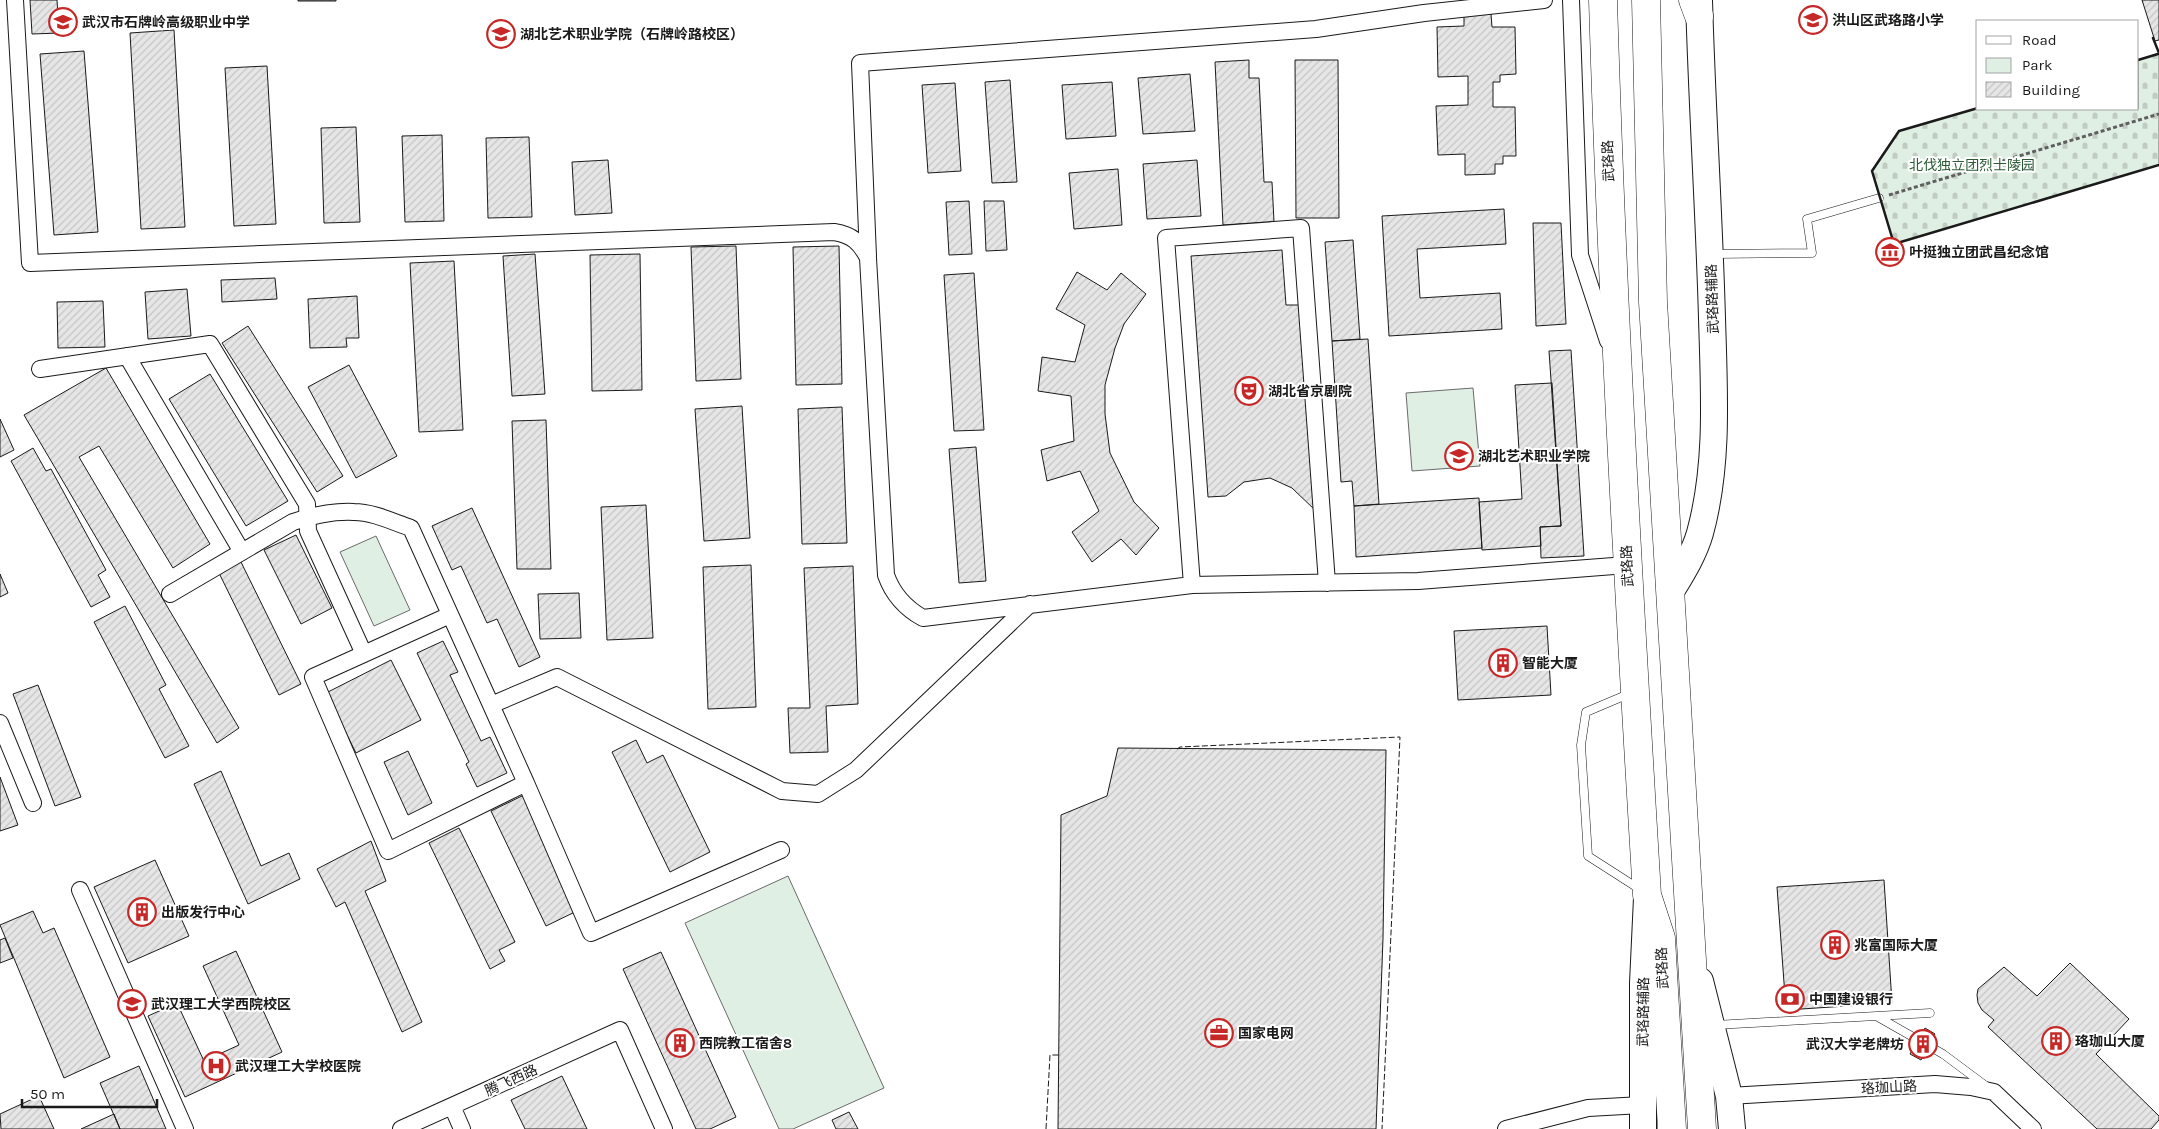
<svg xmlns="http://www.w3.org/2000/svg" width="2159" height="1129" font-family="Karla,'Noto Sans SC',sans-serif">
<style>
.green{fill:#e0efe3;stroke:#6a6a6a}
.cemetery{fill:url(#cemetery-stones);stroke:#6a6a6a}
.building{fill:url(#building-hatch);stroke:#1a1a1a}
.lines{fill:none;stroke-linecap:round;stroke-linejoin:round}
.lane-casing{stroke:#1a1a1a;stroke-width:9}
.street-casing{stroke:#1a1a1a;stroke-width:18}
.primary-casing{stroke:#1a1a1a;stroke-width:28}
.highway-casing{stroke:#1a1a1a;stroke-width:29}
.path{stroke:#5f5f5f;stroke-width:3;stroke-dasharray:4 2.5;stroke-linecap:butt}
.lane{stroke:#fff;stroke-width:8}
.street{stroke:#fff;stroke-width:16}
.primary{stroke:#fff;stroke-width:26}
.highway{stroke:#fff;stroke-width:28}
.fence{stroke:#1a1a1a;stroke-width:1;stroke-dasharray:6 2.5;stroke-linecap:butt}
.wall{stroke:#1a1a1a;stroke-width:2.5}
.labels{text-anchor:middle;stroke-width:4;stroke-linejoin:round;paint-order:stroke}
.poi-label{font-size:14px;font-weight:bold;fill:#1a1a1a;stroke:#fff;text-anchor:start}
.street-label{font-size:14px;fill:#1a1a1a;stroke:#fff}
.park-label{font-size:14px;fill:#2b5a34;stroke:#fff}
</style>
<defs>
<pattern id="cemetery-stones" width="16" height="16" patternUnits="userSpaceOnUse" patternTransform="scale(1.25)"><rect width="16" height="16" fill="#e0efe3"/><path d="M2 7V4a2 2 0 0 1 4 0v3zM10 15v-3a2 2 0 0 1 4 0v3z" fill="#c0ccc2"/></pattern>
<pattern id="building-hatch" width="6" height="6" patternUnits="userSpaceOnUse" patternTransform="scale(1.25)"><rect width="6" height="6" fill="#e6e6e6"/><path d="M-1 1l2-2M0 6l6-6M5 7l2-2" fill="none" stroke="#c5c5c5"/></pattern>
</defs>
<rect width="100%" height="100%" fill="#fff"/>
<path class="green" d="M1473,388L1480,466L1412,471L1406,393Z
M376,536L410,610L374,626L340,552Z
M788,876L884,1088L793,1129H779L685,923Z"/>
<path class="cemetery" d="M2159,53V165L1894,244L1872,171L1899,131L1978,108L2138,109V60Z"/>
<path class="building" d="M30,0H57L59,33L32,34Z
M298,0H336V1H298Z
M2142,0H2159V40L2155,41Z
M1464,14H1491L1492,27H1515L1516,74L1500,75V82H1493V107H1515L1516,156H1503V164H1495V174L1465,175V154L1438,155L1436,106L1468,105V76L1438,77L1437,27L1464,26Z
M174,30L185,227L141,229L130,33Z
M84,51L98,232L54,235L40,54Z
M1249,60V78H1259L1264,182H1272L1274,222L1223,225L1215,62Z
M1295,60H1338L1339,218H1296Z
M267,66L276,224L234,226L225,68Z
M1190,74L1195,131L1143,134L1138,78Z
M1010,80L1017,182L992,183L985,82Z
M1112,82L1116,136L1066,139L1062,85Z
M955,83L961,171L928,173L922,85Z
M356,127L360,222L324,223L321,128Z
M442,135L444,221L405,222L402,136Z
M529,137L532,217L488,218L486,138Z
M608,160L612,213L575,215L572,162Z
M1197,160L1201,216L1147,219L1143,164Z
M1118,169L1122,225L1074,229L1069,173Z
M969,201L972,254L949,255L946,202Z
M984,201H1004L1007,250L986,251Z
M1504,209L1506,244L1417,249L1420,298L1500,293L1502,329L1389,336L1382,216Z
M1533,223H1561L1566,324L1536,326Z
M1353,240L1360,339L1332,341L1325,242Z
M736,246L741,379L696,381L691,247Z
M839,246L842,384L796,385L793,247Z
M1282,250L1286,305H1302L1316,511L1292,488L1270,478L1244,482L1226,496L1208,497L1191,256Z
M535,254L545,394L512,396L503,256Z
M640,254L642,390L592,391L590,255Z
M454,261L463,430L419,432L410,263Z
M1077,272L1107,290L1121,273L1146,294L1124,324L1115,348L1105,385V414L1110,453L1134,502L1159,528L1136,555L1121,539L1092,562L1072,532L1099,511L1080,471L1047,481L1041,450L1074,441L1071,396L1038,391L1042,357L1075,362L1085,325L1056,309Z
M974,273L984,430L954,431L944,275Z
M275,278L277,299L222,302L221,280Z
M187,289L191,336L148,339L145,292Z
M357,296L359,338H346L347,347L310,348L308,299Z
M103,301L105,347L58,348L57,302Z
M248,326L343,476L317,492L222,343Z
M1368,339L1379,504L1354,506L1352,481L1341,482L1332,341Z
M1571,350L1584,556L1541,558L1540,527L1561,526L1549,351Z
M349,365L397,456L356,478L308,387Z
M106,368L210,544L173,568L99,446L79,457L239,728L217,743L24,415Z
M210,374L288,501L246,526L169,399Z
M1552,383L1561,526L1540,527L1541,546L1482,550L1479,502L1522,499L1515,385Z
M742,406L750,538L704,541L695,409Z
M842,407L847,543L802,544L798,409Z
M0,419L14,450L0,457Z
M546,420L551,569H517L512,421Z
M976,447L986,581L959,583L949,449Z
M33,448L46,471L51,469L106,570L98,575L110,597L91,607L11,461Z
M1479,498L1482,548L1356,557L1354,506Z
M646,505L653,638L607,640L601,507Z
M472,508L540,657L519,667L497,619L487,623L461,566L452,570L432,526Z
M296,535L332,608L301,624L264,550Z
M240,560L301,684L279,695L218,571Z
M751,565L756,707L708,709L703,567Z
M853,566L858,704L826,706L828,752L790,753L788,708H810L804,568Z
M0,574L8,593L0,597Z
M579,593L581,638L540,639L538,594Z
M125,606L166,685L159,689L189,746L165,758L94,622Z
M1547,626L1551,695L1458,700L1454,631Z
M443,641L458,672L450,675L481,741L490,737L507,773L477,787L466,764L469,762L417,653Z
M391,660L421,720L356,753L326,693Z
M38,685L81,797L55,806L13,694Z
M636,740L647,763L663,755L710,852L670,872L612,752Z
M1118,748L1386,750L1383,938L1376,1129H1058L1061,815L1107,796Z
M408,751L432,803L408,815L384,762Z
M221,771L261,866L289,853L300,879L248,904L194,784Z
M0,777L18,825L0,831Z
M524,795L579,910L546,926L491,811Z
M459,828L515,942L499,950L505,961L490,969L429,843Z
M371,841L386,881L365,891L422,1022L402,1032L345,902L336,907L317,869Z
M155,860L189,936L128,963L94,887Z
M1884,880L1892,1003L1786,1010L1777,887Z
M33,911L43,933L54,928L110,1057L64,1078L0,925Z
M5,938L13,958L0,963V940Z
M236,951L282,1052L185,1097L148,1016L177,1003L204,1061L239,1045L203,966Z
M661,952L736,1117L710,1129H696L623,969Z
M2070,963L2129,1019L2096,1054L2159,1116V1120L2151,1129H2097L1988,1027L1994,1020L1982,1010L1978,1003L1977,995L1978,989L2004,967L2037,996Z
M1925,1028L1935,1034L1921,1060L1910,1054Z
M139,1066L166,1129H120L100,1083Z
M562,1076L587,1129H525L511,1100Z
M39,1096L54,1129H1L0,1114Z
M849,1112L858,1129H836L832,1120Z
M114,1114L120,1129H81Z"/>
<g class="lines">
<defs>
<path id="lane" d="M1715,254L1812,253L1807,219L1879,198
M1631,693L1586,712L1581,745L1588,856L1641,890
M1878,1017L1943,1054L1986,1086
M1715,1025L1930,1013"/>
<path id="street" d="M15,0L30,263L834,232C852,235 860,242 868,258L886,575C893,595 905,608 923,618L1192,585L1418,581L1627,565
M1571,0L1580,255L1608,341
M868,256L860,63L1316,29L1424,13L1544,0
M127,356L242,552
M40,369L210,344L307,504L308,531L364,654
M1192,585L1166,238L1301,228L1327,583
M170,594L293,522C311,516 335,511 354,512C373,512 393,522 411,528L491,705
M450,615L313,677L388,851L526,783L491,705L557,677L782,791L818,794L856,770L1030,604
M0,723L33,803
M526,783L591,933L781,850
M80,890L185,1129
M1729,1096L1935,1084L1971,1087L1994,1092L2033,1129
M452,1106L462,1129
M401,1129L620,1030L664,1129
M1506,1129L1588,1108L1642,1105"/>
<path id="primary" d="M1671,591C1682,573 1694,554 1700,533C1719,464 1714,390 1712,318C1709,212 1702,106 1699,0
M1700,981L1729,1096L1732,1129
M1643,1129V983L1647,898"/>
<path id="highway" d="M1603,0C1612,299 1629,596 1647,895L1661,938L1672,1129
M1646,0L1653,302L1702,1129
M1693,0L1699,16"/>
</defs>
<use href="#lane" class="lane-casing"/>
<use href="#street" class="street-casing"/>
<use href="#primary" class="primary-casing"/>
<use href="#highway" class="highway-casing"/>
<path class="path" d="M1889,195L2159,114"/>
<use href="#lane" class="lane"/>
<use href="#street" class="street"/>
<use href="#primary" class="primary"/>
<use href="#highway" class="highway"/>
<path class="fence" d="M1177,749L1180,747L1400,737L1382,1129
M1046,1129L1050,1055H1061"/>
<path class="wall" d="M2138,60L2158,54L2159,53L2153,38
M1978,108L1899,131L1872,171L1894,244L2159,165"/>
</g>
<defs>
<symbol id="school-ring" viewBox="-11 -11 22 22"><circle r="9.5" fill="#fff" stroke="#c62828" stroke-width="1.5"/><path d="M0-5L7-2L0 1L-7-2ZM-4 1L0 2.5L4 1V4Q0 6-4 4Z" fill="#c62828"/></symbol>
<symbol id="museum-ring" viewBox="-11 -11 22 22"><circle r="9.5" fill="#fff" stroke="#c62828" stroke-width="1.5"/><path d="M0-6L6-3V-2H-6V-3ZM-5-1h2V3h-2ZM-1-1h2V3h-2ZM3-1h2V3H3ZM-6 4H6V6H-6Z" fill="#c62828"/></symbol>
<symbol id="theatre-ring" viewBox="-11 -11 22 22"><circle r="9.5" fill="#fff" stroke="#c62828" stroke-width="1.5"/><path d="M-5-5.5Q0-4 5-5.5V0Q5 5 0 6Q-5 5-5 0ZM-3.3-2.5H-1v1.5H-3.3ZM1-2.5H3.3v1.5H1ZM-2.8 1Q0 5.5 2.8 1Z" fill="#c62828"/></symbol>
<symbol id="university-ring" viewBox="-11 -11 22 22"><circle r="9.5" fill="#fff" stroke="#c62828" stroke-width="1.5"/><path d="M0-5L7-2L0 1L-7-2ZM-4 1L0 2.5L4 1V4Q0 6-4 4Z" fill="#c62828"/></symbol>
<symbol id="building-ring" viewBox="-11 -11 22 22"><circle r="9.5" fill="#fff" stroke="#c62828" stroke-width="1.5"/><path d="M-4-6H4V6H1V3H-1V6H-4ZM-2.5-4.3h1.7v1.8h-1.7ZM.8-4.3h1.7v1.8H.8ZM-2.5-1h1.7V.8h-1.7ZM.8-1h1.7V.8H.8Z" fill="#c62828"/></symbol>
<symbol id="bank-ring" viewBox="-11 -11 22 22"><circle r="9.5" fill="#fff" stroke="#c62828" stroke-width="1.5"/><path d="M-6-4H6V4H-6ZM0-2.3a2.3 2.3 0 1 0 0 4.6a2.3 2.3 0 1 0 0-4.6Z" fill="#c62828"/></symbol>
<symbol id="office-ring" viewBox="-11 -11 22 22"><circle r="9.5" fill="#fff" stroke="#c62828" stroke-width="1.5"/><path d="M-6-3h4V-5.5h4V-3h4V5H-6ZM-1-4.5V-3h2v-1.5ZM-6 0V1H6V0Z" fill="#c62828"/></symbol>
<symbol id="hospital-ring" viewBox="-11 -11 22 22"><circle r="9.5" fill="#fff" stroke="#c62828" stroke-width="1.5"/><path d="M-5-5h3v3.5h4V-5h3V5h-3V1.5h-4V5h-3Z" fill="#c62828"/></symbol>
</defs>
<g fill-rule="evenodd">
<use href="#school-ring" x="1797" y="4" width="32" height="32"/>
<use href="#school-ring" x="47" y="6" width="32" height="32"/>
<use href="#school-ring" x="485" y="18" width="32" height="32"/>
<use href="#museum-ring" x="1874" y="236" width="32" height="32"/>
<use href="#theatre-ring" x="1233" y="375" width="32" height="32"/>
<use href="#university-ring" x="1443" y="440" width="32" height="32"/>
<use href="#building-ring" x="1487" y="647" width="32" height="32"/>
<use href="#building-ring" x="126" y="896" width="32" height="32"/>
<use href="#building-ring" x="1819" y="929" width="32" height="32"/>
<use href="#bank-ring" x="1774" y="983" width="32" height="32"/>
<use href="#university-ring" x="116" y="988" width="32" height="32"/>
<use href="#office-ring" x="1203" y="1017" width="32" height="32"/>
<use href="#building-ring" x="2040" y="1025" width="32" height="32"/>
<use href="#building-ring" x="664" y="1027" width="32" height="32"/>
<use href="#building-ring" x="1907" y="1028" width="32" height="32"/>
<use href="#hospital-ring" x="200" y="1050" width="32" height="32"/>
</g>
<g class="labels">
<g class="poi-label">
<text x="1832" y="25">洪山区武珞路小学</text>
<text x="82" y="27">武汉市石牌岭高级职业中学</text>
<text x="520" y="39">湖北艺术职业学院（石牌岭路校区）</text>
<text x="1909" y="257">叶挺独立团武昌纪念馆</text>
<text x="1268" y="396">湖北省京剧院</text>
<text x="1478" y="461">湖北艺术职业学院</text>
<text x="1522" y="668">智能大厦</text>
<text x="161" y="917">出版发行中心</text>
<text x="1854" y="950">兆富国际大厦</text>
<text x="1809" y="1004">中国建设银行</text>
<text x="151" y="1009">武汉理工大学西院校区</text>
<text x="1238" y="1038">国家电网</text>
<text x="2075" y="1046">珞珈山大厦</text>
<text x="699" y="1048">西院教工宿舍8</text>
<text x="1904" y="1049" text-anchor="end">武汉大学老牌坊</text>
<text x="235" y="1071">武汉理工大学校医院</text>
</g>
<g class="street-label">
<text transform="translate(1608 161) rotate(-92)" y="5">武珞路</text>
<text transform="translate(1712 299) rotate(-92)" y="5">武珞路辅路</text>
<text transform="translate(1627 566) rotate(-93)" y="5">武珞路</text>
<text transform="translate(1662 968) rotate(-93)" y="5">武珞路</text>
<text transform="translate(1643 1012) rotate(-89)" y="5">武珞路辅路</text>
<text transform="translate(511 1080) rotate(-24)" y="5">腾飞西路</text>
<text transform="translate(1889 1087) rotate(-3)" y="5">珞珈山路</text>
</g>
<g class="park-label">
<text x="1972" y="170">北伐独立团烈士陵园</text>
</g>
</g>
<rect x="1976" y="20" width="162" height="90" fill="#ffffff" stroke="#a3a3a3"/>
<rect x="1986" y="36" width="25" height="8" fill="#ffffff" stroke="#a3a3a3"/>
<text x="2022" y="45" font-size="15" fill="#1a1a1a">Road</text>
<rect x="1986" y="58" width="25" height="15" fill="#e0efe3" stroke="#a3a3a3"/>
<text x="2022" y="70" font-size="15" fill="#1a1a1a">Park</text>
<rect x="1986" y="82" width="25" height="15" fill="url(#building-hatch)" stroke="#a3a3a3"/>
<text x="2022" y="95" font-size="15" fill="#1a1a1a">Building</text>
<path d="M22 1099v8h135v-8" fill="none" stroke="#1a1a1a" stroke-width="2.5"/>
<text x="30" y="1099" font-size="15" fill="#1a1a1a" stroke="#ffffff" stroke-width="4" paint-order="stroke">50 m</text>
</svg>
